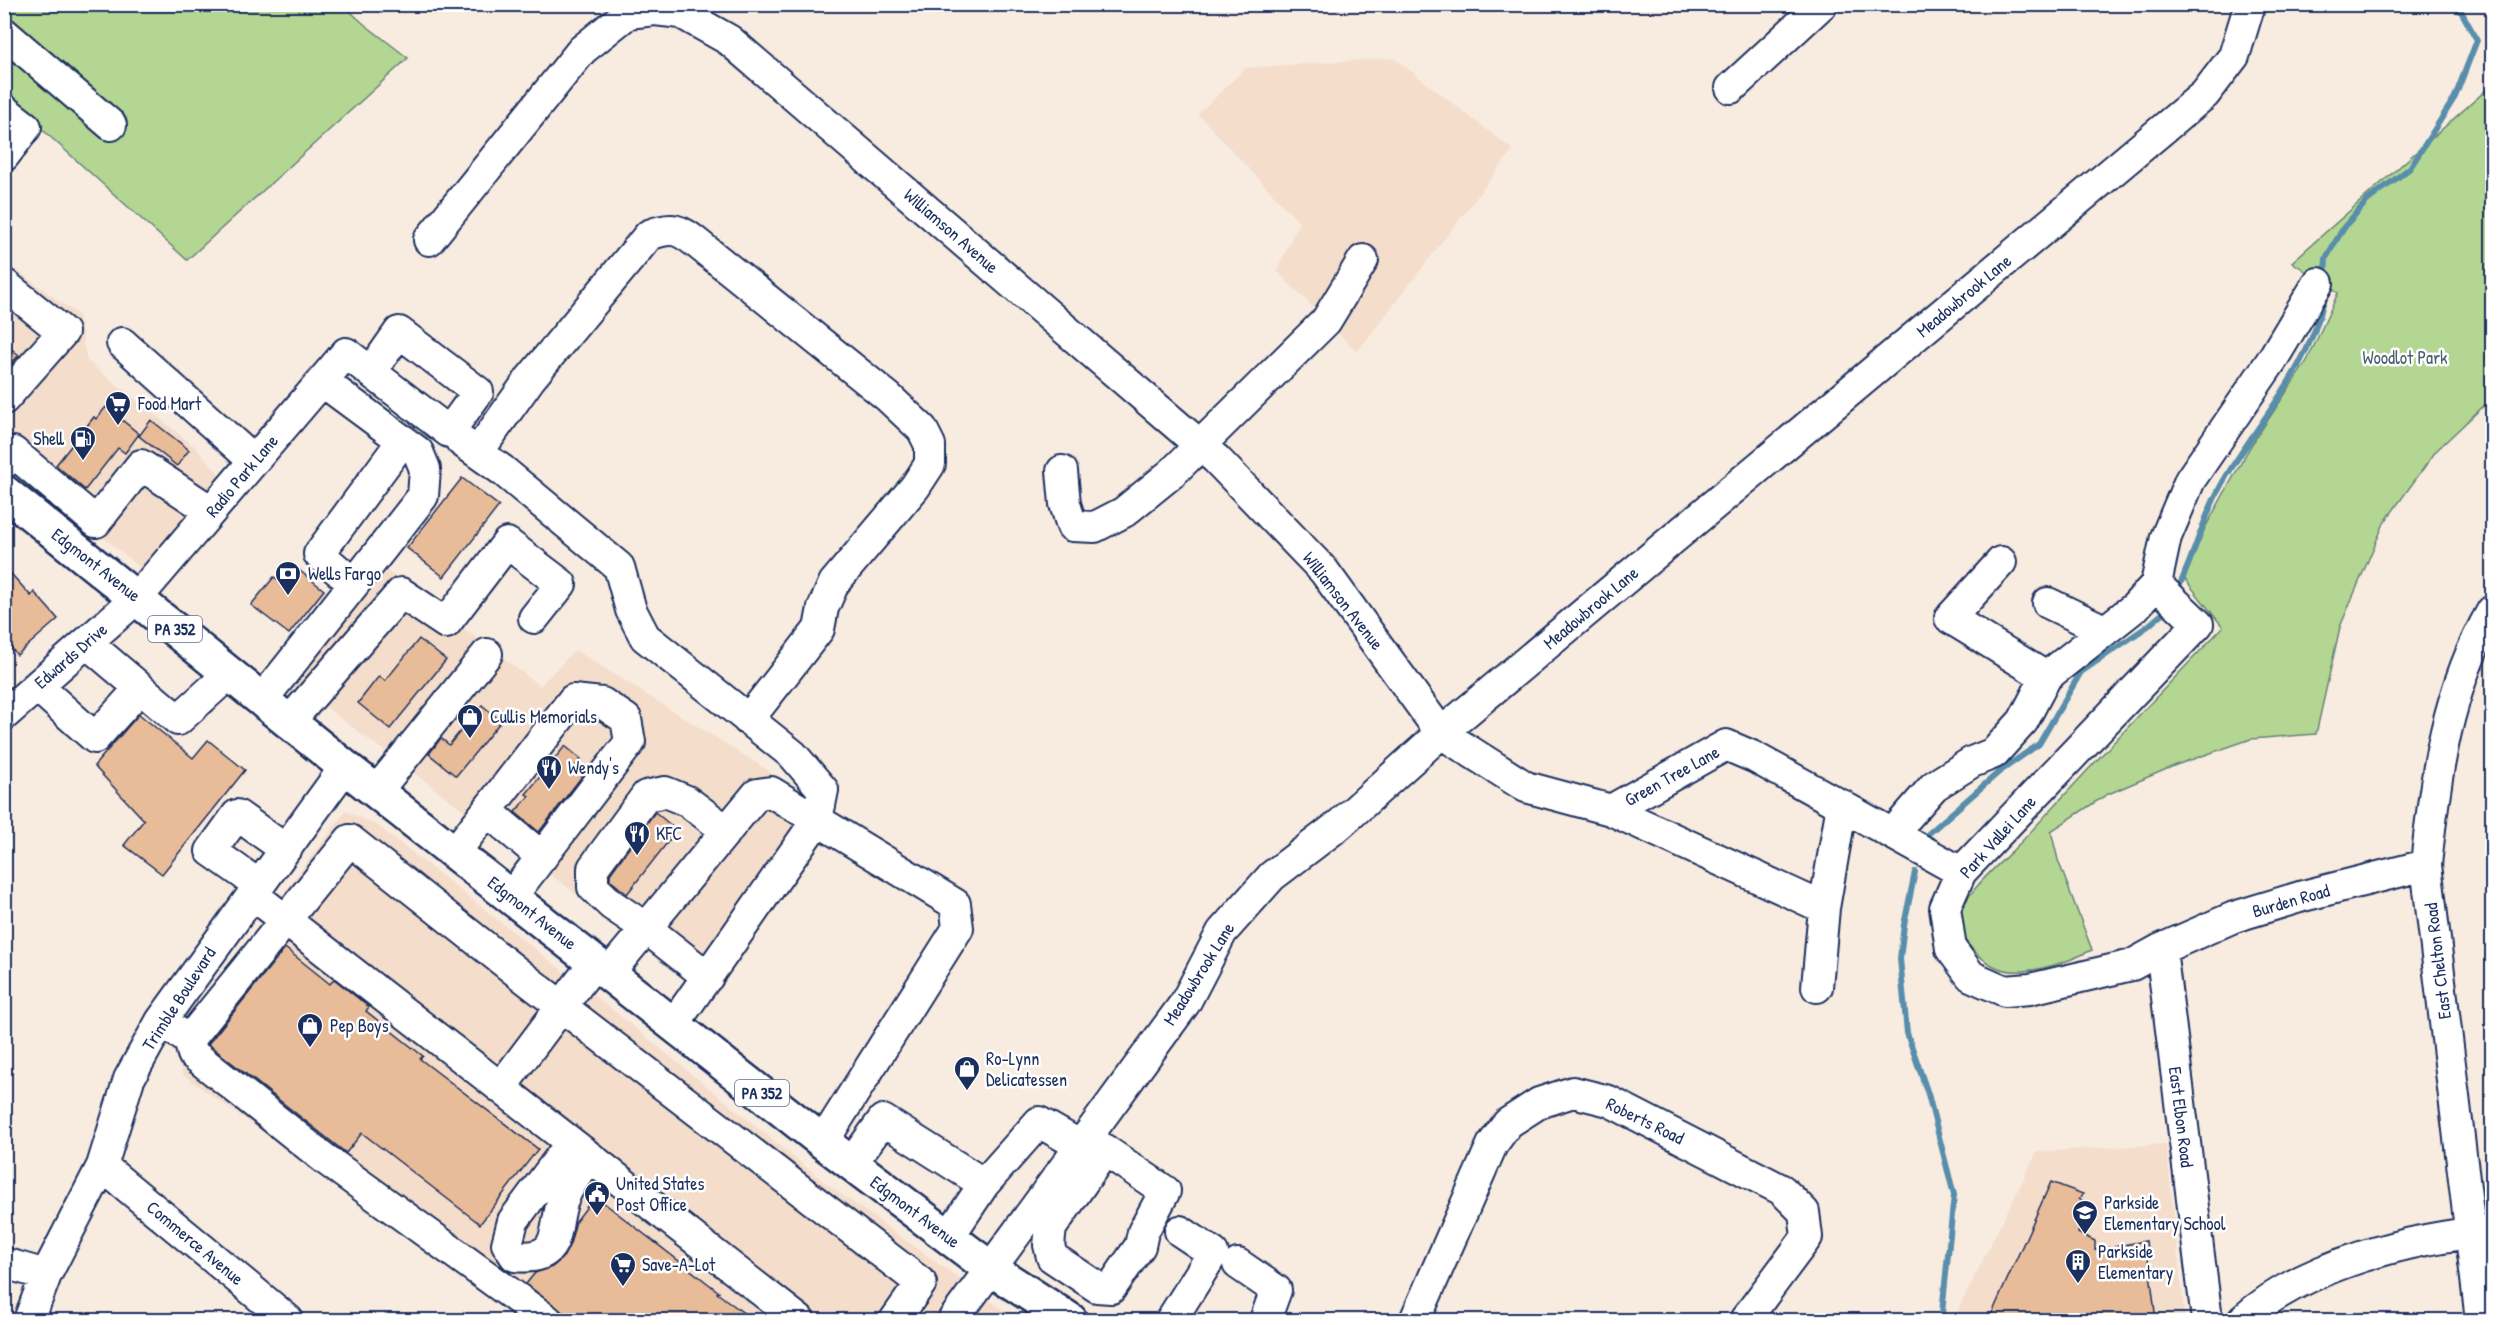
<svg xmlns="http://www.w3.org/2000/svg" width="2497" height="1325" font-family="'Patrick Hand',sans-serif">
<style>
.built{fill:#f4ddcb}
.green{fill:#b3d792;stroke:#678378;stroke-width:1.5}
.lines{fill:none;stroke-linecap:round;stroke-linejoin:round}
.stream{stroke:#588eab;stroke-width:6}
.building{fill:#e9bc99;stroke:#1b2f5e;stroke-width:1.5}
.minor-casing{stroke:#1b2f5e;stroke-width:34}
.major-casing{stroke:#1b2f5e;stroke-width:38}
.minor{stroke:#fff;stroke-width:30}
.major{stroke:#fff;stroke-width:33}
.labels{text-anchor:middle;stroke-width:5;stroke-linejoin:round;paint-order:stroke}
.shield{fill:#fff;stroke:#5f6d8e;stroke-width:1.5}
.shield-label{font-size:16px;font-weight:bold;fill:#1b2f5e}
.street-label{font-size:18px;fill:#1b2f5e;stroke:#fff}
.park-label{font-size:18px;fill:#49616e;stroke:#fff}
.poi-label{font-size:18px;fill:#1b2f5e;stroke:#fff;text-anchor:start}
</style>
<rect width="100%" height="100%" fill="#f8ebe0"/>
<filter id="ink" filterUnits="userSpaceOnUse"><feTurbulence type="fractalNoise" baseFrequency=".0167" numOctaves="2"/><feDisplacementMap in="SourceGraphic" scale="12" xChannelSelector="R" yChannelSelector="G"/><feConvolveMatrix kernelMatrix="1 2 1 2 8 2 1 2 1" color-interpolation-filters="sRGB"/></filter>
<g filter="url(#ink)">
<path class="built" d="M1394,58L1513,150L1357,352L1277,271L1299,222L1198,114L1246,68Z
M4,261L78,315L87,361L194,446L221,476L143,570L5,456Z
M387,571L540,686L575,650L761,766L838,819L715,997L293,683Z
M346,811L378,826L614,1011L827,1184L1017,1320H529L183,1075L170,1043Z
M2166,1144L2185,1320H1953L2037,1152Z"/>
<path class="green" d="M5,5H343L364,24L408,58L187,260L5,96Z
M2492,85V398L2436,451L2384,523L2340,627L2316,734L2251,739L2176,765L2106,795L2051,831L2058,860L2092,950C2068,962 2018,981 1992,965C1977,957 1959,938 1959,919C1960,907 1972,892 1979,884C1993,868 2010,854 2024,839C2090,767 2156,697 2223,627L2184,578L2205,528L2250,447L2307,361L2338,293L2292,262Z"/>
<g class="lines">
<path class="stream" d="M2325,277L2326,258L2344,227L2368,200L2410,168L2455,97L2477,40L2457,4
M2176,593C2195,555 2204,512 2227,475C2262,418 2310,366 2324,299
M1928,834L1999,772L2039,744L2081,672L2148,626L2169,608
M1915,872L1904,925L1900,959L1907,1033L1928,1094L1954,1195L1942,1313L1938,1320"/>
</g>
<path class="building" d="M4,343L19,355L4,372Z
M106,407L139,434L125,453L118,448L85,490L56,465L94,417L96,419Z
M151,420L189,450L177,466L139,436Z
M462,478L499,506L444,577L407,548Z
M290,563L324,590L289,634L251,605L274,577L277,579Z
M4,566L31,596L34,592L58,619L17,655L4,640Z
M419,639L446,660L390,729L358,703L379,676L385,681Z
M482,705L501,721L456,776L429,754L441,738L449,745Z
M139,714L193,758L208,740L245,770L162,874L124,845L144,820L94,766Z
M565,746L581,759L574,768L583,775L539,832L515,812L529,796L526,794Z
M655,812L673,827L667,835L671,838L627,894L610,880V874Z
M285,948L330,984L334,979L369,1007L366,1011L423,1056L420,1059L538,1149L480,1224L362,1133L346,1153L208,1044Z
M2051,1182L2083,1194L2079,1199L2089,1204L2078,1233L2095,1241V1250L2146,1241L2156,1320H1989Z
M595,1196L719,1292L717,1293L753,1320H573L526,1284L535,1273L552,1267L564,1256L570,1244L576,1221Z"/>
<g class="lines">
<defs>
<path id="minor" d="M4,33L111,125
M1731,88L1822,4
M4,110L26,127L4,156
M429,240L582,50L628,13L655,10L681,13L729,40L1216,459L1324,571L1441,733L1526,787L1611,810L1726,745L1754,757L1961,872
M4,284L63,332L4,399
M122,343L254,461
M322,381L418,452L425,469L423,496L354,584L319,554L403,440
M461,441L502,470L619,567L631,610L645,637L793,755L823,790L817,820L674,1024
M478,452L530,379L649,235C673,226 679,229 698,244L888,397L922,429L930,445V464L915,487L834,583L823,608L819,629L748,720
M4,463L13,452L96,522L141,465L211,511
M1062,471L1065,504L1072,526L1095,527L1124,512L1172,473L1326,321L1363,260
M2001,562L1950,618L2046,677
M2156,584L2198,624L1961,872L1945,908L1951,949L1971,976L2005,991L2030,989L2132,965L2161,949L2234,917L2303,896L2426,865
M2048,603L2104,630
M87,643L178,720L230,673
M37,686L95,738L140,688
M262,700L354,584
M4,715L137,598L346,353L449,432L478,392L399,332L371,372
M289,722L401,593L446,623L507,543L561,584L534,618
M376,792L487,654
M1611,810L1824,908L1842,805
M487,811L542,857
M1893,833L1934,786L1972,762L1994,753L2023,721L2046,677L2135,607L2156,584L2166,537L2190,480L2272,360L2318,283
M455,852L573,700L602,703L626,719L630,742L511,897
M259,885L211,851L237,815L285,849
M252,894L799,1320
M2161,949L2207,1320
M609,973L757,794L771,792L955,904L958,928L823,1142
M708,977L646,928L612,905L593,887V868L646,796L665,792L687,801L727,831
M1817,987L1824,908
M161,1021L189,1040L350,840L518,973L921,1283L895,1320
M189,1040L193,1054L325,1159L547,1320
M501,1087L595,962
M1087,1138L1165,1191L1143,1232L1140,1246L1111,1288L1097,1287L1052,1257L1049,1245L1051,1228L1105,1150
M571,1143L513,1221L507,1244L515,1256C565,1262 552,1226 564,1197C570,1182 580,1170 590,1157
M851,1164L883,1120L984,1184L948,1238
M102,1166L288,1320
M984,1184L1039,1122L1081,1146
M4,1263L46,1275
M1238,1264L1276,1290L1265,1320
M29,1320L46,1275L102,1166L129,1079L161,1021L345,767
M953,1320L1185,1003L1222,932L1272,876L1339,825L1441,733L2205,94L2234,56L2250,4
M1171,1320L1213,1253L1180,1231
M1415,1320L1492,1145L1508,1123L1539,1103L1573,1092L1609,1101L1782,1190L1804,1212L1807,1237L1745,1320
M2243,1320C2303,1265 2413,1237 2492,1231
M2481,1320L2426,865C2435,776 2447,689 2492,611"/>
<path id="major" d="M4,492L345,767L823,1142L991,1269L1070,1320"/>
</defs>
<use href="#minor" class="minor-casing"/>
<use href="#major" class="major-casing"/>
<use href="#minor" class="minor"/>
<use href="#major" class="major"/>
</g>
</g>
<defs>
<symbol id="supermarket-pin" viewBox="-11 -11 22 30"><path d="M0 17L-7.5 6A9.5 9.5 0 1 1 7.5 6Z" fill="#1b2f5e" stroke="#fff"/><path d="M-6-5.5h2.5l.6 2H6L4.5 2H-2.5L-4.4-4H-6ZM-1.5 3.2a1.3 1.3 0 1 0 .1 0ZM3 3.2a1.3 1.3 0 1 0 .1 0Z" fill="#fff"/></symbol>
<symbol id="fuel-pin" viewBox="-11 -11 22 30"><path d="M0 17L-7.5 6A9.5 9.5 0 1 1 7.5 6Z" fill="#1b2f5e" stroke="#fff"/><path d="M-5.5-6h7V0h2V4h1.3V-2.5L3-4.5l.8-.8L6-3V5H2.5V1h-1V6h-7ZM-4.2-4.7v3.2H.2V-4.7Z" fill="#fff"/></symbol>
<symbol id="bank-pin" viewBox="-11 -11 22 30"><path d="M0 17L-7.5 6A9.5 9.5 0 1 1 7.5 6Z" fill="#1b2f5e" stroke="#fff"/><path d="M-6-4H6V4H-6ZM0-2.3a2.3 2.3 0 1 0 0 4.6a2.3 2.3 0 1 0 0-4.6Z" fill="#fff"/></symbol>
<symbol id="shop-pin" viewBox="-11 -11 22 30"><path d="M0 17L-7.5 6A9.5 9.5 0 1 1 7.5 6Z" fill="#1b2f5e" stroke="#fff"/><path d="M-5-2.5h2.3a2.7 3.5 0 0 1 5.4 0H5L5.5 6h-11ZM-1.5-2.5h3a1.5 2.3 0 0 0-3 0Z" fill="#fff"/></symbol>
<symbol id="restaurant-pin" viewBox="-11 -11 22 30"><path d="M0 17L-7.5 6A9.5 9.5 0 1 1 7.5 6Z" fill="#1b2f5e" stroke="#fff"/><path d="M-5-6h1v4h1v-4h1v4h1v-4h1v5L-1.5 .5V6h-2V.5L-5-1ZM5-6V6H3V1.5H1.5Q1.5-4 5-6Z" fill="#fff"/></symbol>
<symbol id="civic-pin" viewBox="-11 -11 22 30"><path d="M0 17L-7.5 6A9.5 9.5 0 1 1 7.5 6Z" fill="#1b2f5e" stroke="#fff"/><path d="M-.6-6.5H3V-4.5H.6V-3L4-1V1h2V6H-6V1h2V-1L-.6-3ZM-1.2 2.5V6h2.4V2.5Z" fill="#fff"/></symbol>
<symbol id="school-pin" viewBox="-11 -11 22 30"><path d="M0 17L-7.5 6A9.5 9.5 0 1 1 7.5 6Z" fill="#1b2f5e" stroke="#fff"/><path d="M0-5L7-2L0 1L-7-2ZM-4 1L0 2.5L4 1V4Q0 6-4 4Z" fill="#fff"/></symbol>
<symbol id="building-pin" viewBox="-11 -11 22 30"><path d="M0 17L-7.5 6A9.5 9.5 0 1 1 7.5 6Z" fill="#1b2f5e" stroke="#fff"/><path d="M-4-6H4V6H1V3H-1V6H-4ZM-2.5-4.3h1.7v1.8h-1.7ZM.8-4.3h1.7v1.8H.8ZM-2.5-1h1.7V.8h-1.7ZM.8-1h1.7V.8H.8Z" fill="#fff"/></symbol>
</defs>
<g fill-rule="evenodd">
<use href="#supermarket-pin" x="103" y="389" width="30" height="40"/>
<use href="#fuel-pin" x="68" y="424" width="30" height="40"/>
<use href="#bank-pin" x="273" y="559" width="30" height="40"/>
<use href="#shop-pin" x="455" y="702" width="30" height="40"/>
<use href="#restaurant-pin" x="534" y="753" width="30" height="40"/>
<use href="#restaurant-pin" x="622" y="819" width="30" height="40"/>
<use href="#shop-pin" x="295" y="1011" width="30" height="40"/>
<use href="#shop-pin" x="952" y="1054" width="30" height="40"/>
<use href="#civic-pin" x="582" y="1179" width="30" height="40"/>
<use href="#school-pin" x="2070" y="1198" width="30" height="40"/>
<use href="#building-pin" x="2063" y="1247" width="30" height="40"/>
<use href="#supermarket-pin" x="608" y="1250" width="30" height="40"/>
</g>
<g class="labels">
<g class="shield">
<rect x="148" y="616" width="54" height="26" rx="4.5"/>
<rect x="735" y="1080" width="54" height="26" rx="4.5"/>
</g>
<g class="shield-label">
<text x="175" y="635">PA 352</text>
<text x="762" y="1099">PA 352</text>
</g>
<g class="street-label">
<text transform="translate(951 231) rotate(41)" y="6">Williamson Avenue</text>
<text transform="translate(1964 296) rotate(-40)" y="6">Meadowbrook Lane</text>
<text transform="translate(242 476) rotate(-50)" y="6">Radio Park Lane</text>
<text transform="translate(96 565) rotate(38)" y="6">Edgmont Avenue</text>
<text transform="translate(1343 601) rotate(52)" y="6">Williamson Avenue</text>
<text transform="translate(1591 608) rotate(-40)" y="6">Meadowbrook Lane</text>
<text transform="translate(71 656) rotate(-41)" y="6">Edwards Drive</text>
<text transform="translate(1672 776) rotate(-29)" y="6">Green Tree Lane</text>
<text transform="translate(1998 837) rotate(-48)" y="6">Park Vallei Lane</text>
<text transform="translate(2291 901) rotate(-16)" y="6">Burden Road</text>
<text transform="translate(532 913) rotate(38)" y="6">Edgmont Avenue</text>
<text transform="translate(2438 961) rotate(-97)" y="6">East Chelton Road</text>
<text transform="translate(1199 974) rotate(-58)" y="6">Meadowbrook Lane</text>
<text transform="translate(179 999) rotate(-57)" y="6">Trimble Boulevard</text>
<text transform="translate(2181 1117) rotate(83)" y="6">East Elbon Road</text>
<text transform="translate(1645 1121) rotate(26)" y="6">Roberts Road</text>
<text transform="translate(915 1212) rotate(37)" y="6">Edgmont Avenue</text>
<text transform="translate(195 1243) rotate(40)" y="6">Commerce Avenue</text>
</g>
<g class="park-label">
<text x="2405" y="364">Woodlot Park</text>
</g>
<g class="poi-label">
<text x="138" y="410">Food Mart</text>
<text x="64" y="445" text-anchor="end">Shell</text>
<text x="308" y="580">Wells Fargo</text>
<text x="490" y="723">Cullis Memorials</text>
<text x="568" y="774">Wendy's</text>
<text x="656" y="840">KFC</text>
<text x="330" y="1032">Pep Boys</text>
<text x="986" y="1065">Ro-Lynn<tspan x="986" dy="21">Delicatessen</tspan></text>
<text x="616" y="1190">United States<tspan x="616" dy="21">Post Office</tspan></text>
<text x="2104" y="1209">Parkside<tspan x="2104" dy="21">Elementary School</tspan></text>
<text x="2098" y="1258">Parkside<tspan x="2098" dy="21">Elementary</tspan></text>
<text x="642" y="1271">Save-A-Lot</text>
</g>
</g>
<rect width="2497" height="1325" fill="none" stroke="#fff" stroke-width="24"/>
<rect x="12" y="12" width="2473" height="1301" fill="none" stroke="#1b2f5e" stroke-width="2" filter="url(#ink)"/>
</svg>
